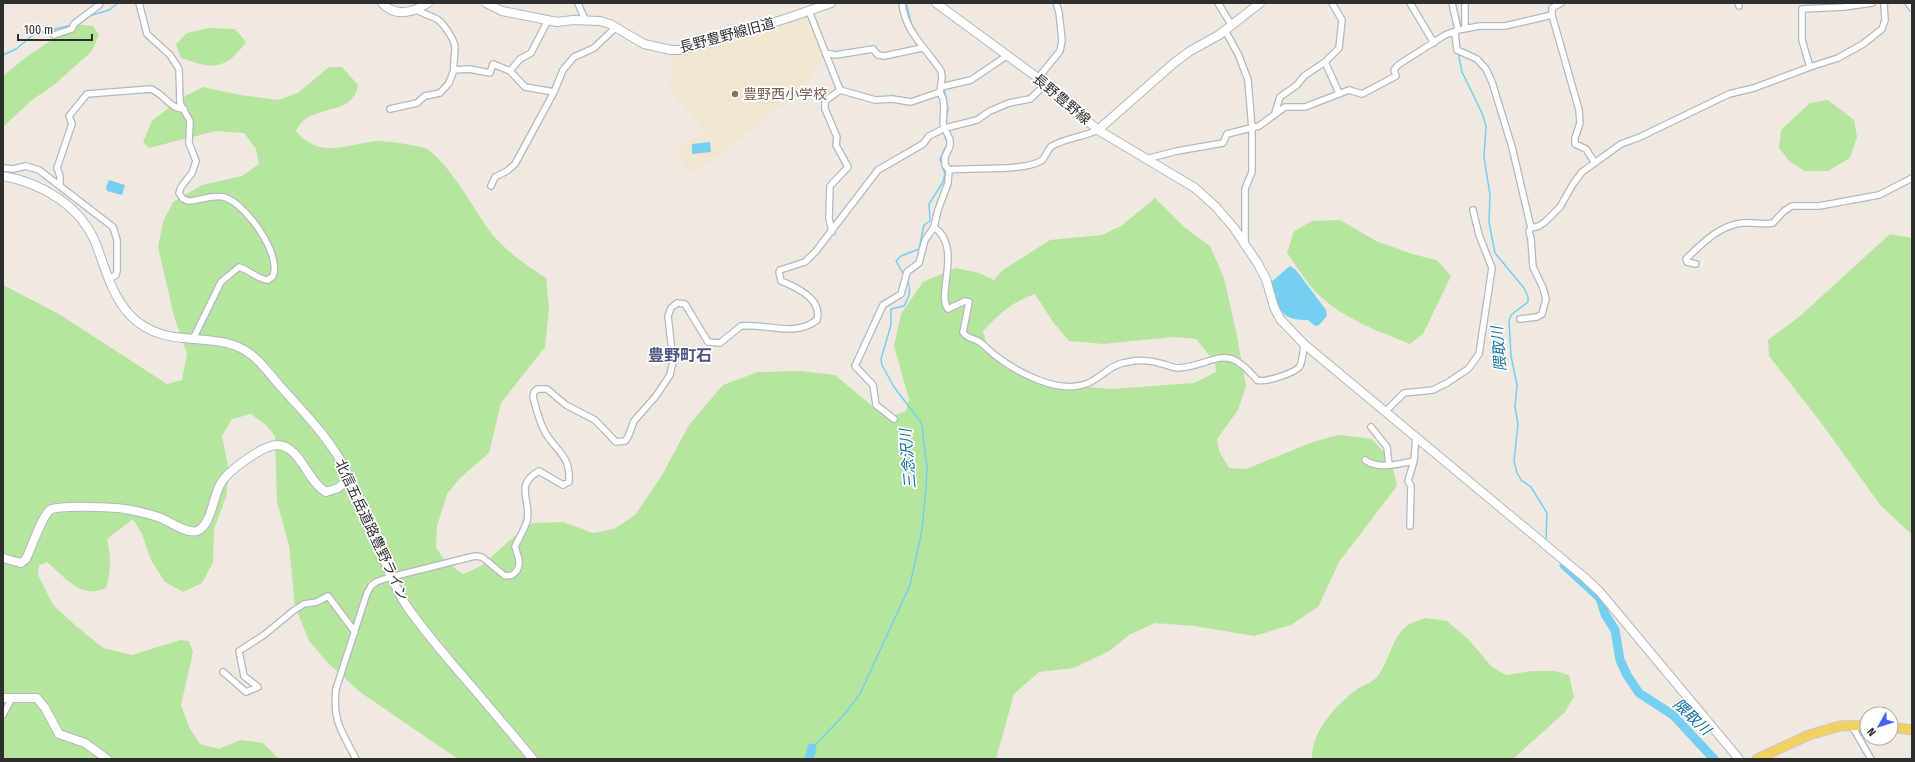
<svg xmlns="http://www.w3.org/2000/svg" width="1915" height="762" font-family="'Fira Sans Condensed','Noto Sans JP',sans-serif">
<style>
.education{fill:#f0e6d1}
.green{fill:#b6e59e;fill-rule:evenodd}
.water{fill:#75cff0}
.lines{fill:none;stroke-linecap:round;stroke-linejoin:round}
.stream{stroke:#75cff0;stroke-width:1.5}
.river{stroke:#75cff0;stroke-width:9}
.street-casing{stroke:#b4b7c1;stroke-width:8}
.secondary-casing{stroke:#b4b7c1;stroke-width:10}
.primary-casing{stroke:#c9c9c9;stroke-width:11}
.street{stroke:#fff;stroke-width:5.5}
.secondary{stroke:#fff;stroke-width:8}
.primary{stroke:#f2d163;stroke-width:9}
.education-dot{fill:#8d6e63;stroke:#fff;stroke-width:1.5}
.labels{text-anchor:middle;stroke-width:3.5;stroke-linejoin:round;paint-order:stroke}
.street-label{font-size:14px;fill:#2e2e2e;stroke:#fff}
.education-label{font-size:14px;fill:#785e54;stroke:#fff;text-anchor:start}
.water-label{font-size:15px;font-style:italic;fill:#0d6fa3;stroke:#fff}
.quarter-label{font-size:16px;font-weight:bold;fill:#4d5680;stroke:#fff}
</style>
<rect width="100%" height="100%" fill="#efe9e1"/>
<path class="education" d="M808,16L825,57L811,74L808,86L697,171L685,170L678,146L706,132L670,91L672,58Z"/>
<path class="green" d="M75,24L93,26L99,35L91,52L54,85L32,100L3,127V76L25,58Z
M209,28L235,29L246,42C225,71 212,69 181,58L176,44L187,33Z
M329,67H342L358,85C353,114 322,105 303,121C300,123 298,128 296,131C320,160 346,144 377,141C383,140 420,146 425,148C447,159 476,213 492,234C507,252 527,266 546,278L549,308L545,347L501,403L489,453L460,478L447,494L437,526L436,548L446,562L463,574L481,566L510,540L533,523L563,522L593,533L614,529L635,515L661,477L689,425L723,385L758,372L800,371L835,375L871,405L893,416L906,411L909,399L894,346L901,314L923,282L956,268L979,273L994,280L1003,270L1050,240L1102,235L1121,226L1155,198L1184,227L1210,246L1224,278L1236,331L1246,386L1238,410L1217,439L1219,451L1229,468L1246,469L1313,442L1338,435L1372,439L1391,460L1397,486L1339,562L1318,607L1291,625L1254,636L1194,626L1155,623L1129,635L1111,650L1074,668L1039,672L1014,694L996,759H458L360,692L328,663L309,641L295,606L289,545L277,502L275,436L266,425L251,414L232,419L222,436L229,471L226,497L214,529L213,562L202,583L183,592L165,582L151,560L142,534L133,519L107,539C111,556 111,571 106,588C81,600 65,577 47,562L39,565L38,575L53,605L76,626L103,648L132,655L180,640L189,641L193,652L181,705L189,727L200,744L219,749L240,740L263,743L279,759H3V285L59,314L167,384L182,380L187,354L174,316L158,247L163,222L173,202L202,185L242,176L259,164L256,149L244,133L216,131L149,148L143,142L152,121L181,98L203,87L240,95L278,100L298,93ZM1035,294L1053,322L1069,341L1103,344L1173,337L1196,339L1215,362L1216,372L1194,383L1112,389L1072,386L1036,380L1006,368L989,352L983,331C1001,313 1010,303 1035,294Z
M1828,100L1854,120L1857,137L1850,158L1828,171H1805L1790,162L1779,148L1781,130L1810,103Z
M1340,220L1376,241L1412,254L1437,260L1451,276L1423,334L1410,344C1376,330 1340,318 1314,290C1304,279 1296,265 1287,253L1294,231L1312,221Z
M1890,234L1912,238V533L1909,532L1881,506L1822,424L1769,356L1768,340L1799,317Z
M1425,618L1447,621L1468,639L1492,667L1506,675L1532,671H1555L1569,675L1574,697L1565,712L1513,759H1312C1311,732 1336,705 1356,690C1363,685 1372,683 1377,677C1390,661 1391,638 1408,625C1413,622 1420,620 1425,618Z"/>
<path class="water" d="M710,142L711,152L692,154V144Z
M109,180L125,185L122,195L107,191L106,187Z
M1290,266L1296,270L1326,310L1327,316L1319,325L1315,326L1308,320C1278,321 1278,306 1271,282Z"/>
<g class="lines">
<path class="stream" d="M906,3L911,23L921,41
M1455,3L1461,27
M80,23L89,16L109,10L118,3
M1458,52L1462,72L1482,113L1486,126L1484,157L1490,195L1489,222L1495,253L1524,288L1528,297V302L1511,315L1509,321L1511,356L1517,385L1515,407L1518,424L1514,461L1517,473L1521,480L1531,487L1547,513L1546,539
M3,55L16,49L34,34L72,25
M944,88L948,109L946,119
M904,275L896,261L901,256L919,249L924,225L930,221L929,204L943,182L945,174L940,159L948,142
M812,748L843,716L860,694L910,585L922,530L926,487L927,468L922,425L920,421L894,387L882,365L881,359L891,325V309L904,306C909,297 912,290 907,280"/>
<path class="river" d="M1564,565L1600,598L1605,614L1615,630L1620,660L1627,675L1639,693L1673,715L1714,759
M809,759L812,748"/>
<defs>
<path id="street" d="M139,3L147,34L170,55L179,69L180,103L190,121L189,143L196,161L192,173L181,187L179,193L183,199L188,201C200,201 212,194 224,197C245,203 282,254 273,276L268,280C259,280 249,270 239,267L221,282L193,339
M578,3L585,20
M902,3C905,32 926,48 941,71L942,77L940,92L943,99L944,107L943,124L950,140V146L945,157V165L949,170
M1218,3L1232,26
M1332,3L1342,20L1339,48L1325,62L1339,93
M1410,3L1434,43
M1452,3L1458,30
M1465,3V28
M1561,3L1552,8V15L1579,110L1580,123L1575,138V144L1586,149L1595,163
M1738,3L1739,6
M1908,3L1912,8
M417,10C424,14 431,16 437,19C444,24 455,40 455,48C455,56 453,62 454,70L469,69L490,73L493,64L510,71L525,87L554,92
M809,11L840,90L875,100L892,99L911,102L940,92
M1225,30L1239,56L1248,80L1252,129V172L1245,189V242
M1455,33L1457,50L1477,59L1486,69L1492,82L1512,147L1531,228L1529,231L1531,239L1533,267L1543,288L1546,299L1542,314L1537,317L1520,319
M54,35L72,29L74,24L99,5L100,3
M825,53L836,55L873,49L878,55L884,56L922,48
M1810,67L1802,40V9L1844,7L1872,3
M510,71L520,59L531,53L548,20
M1038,78L1060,51L1062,40L1059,12L1056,3
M941,87L971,80L1008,55
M390,109L417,103L425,96L440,93L449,83L454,70
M1275,113L1280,97L1297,85L1304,76L1325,62
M1146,159L1177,151L1223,143L1227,134L1259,126L1285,107H1305L1349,90L1362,94L1396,76L1394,70L1398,65L1445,35L1458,30L1480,26H1505L1552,15
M3,168L13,169L26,166L39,170L113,227L117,240V271L116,275L109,279
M60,186V176L57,168L72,124L69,116L87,94L151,89C164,94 170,109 184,109
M491,186L495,177L507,171L515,164L554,92L563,70L574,57L594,48L615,28
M934,227C963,247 936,294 948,309L965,301L969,302L963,332C967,339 971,337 978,341C984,344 990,352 996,356C1018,373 1058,394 1086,384C1101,379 1109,364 1128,362C1137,360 1150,360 1159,363C1165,364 1172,368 1179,368C1219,364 1224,341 1257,380C1264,383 1296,373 1300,366C1303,360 1303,350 1304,344
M1531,228L1539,226L1545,222L1560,207L1573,184L1582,172L1621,144L1640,137L1729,94L1754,88L1810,67L1838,58L1863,44L1882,29L1885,20L1884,3
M832,232L829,218L830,186L848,167L836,145L837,137L825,109V101L840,90
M1696,264L1687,262L1686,259C1703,243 1718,226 1742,223C1752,222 1763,225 1773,223L1784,211L1792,206H1819L1879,195L1912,178
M1386,411L1404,393L1433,390L1447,383L1468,369L1479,354L1492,268L1479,235L1473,210
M894,419L876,405L873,385L855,366L883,305L901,294L907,272L919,263L925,240L934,227L938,210L948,183L949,170C974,167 1020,172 1041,161C1046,158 1047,149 1052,146C1066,138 1084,137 1098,130
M1371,427L1387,447L1389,465
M1365,460C1379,470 1398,464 1414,461
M1410,526L1411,486L1408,481L1414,461L1416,436
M223,672L246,692L258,687L244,676L239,651L264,635L293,611L304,604L317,602L328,596L355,632
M3,715L12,698
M1852,726L1871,759
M356,759C342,732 332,720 336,689L367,593L371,586L376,582L387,578L475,556L482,557L505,576L512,575C523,568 519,558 515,547C518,539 524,531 527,521C532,500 513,486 539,471L563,485L569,482C571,453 554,451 544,430C539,421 536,408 533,397L534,392L537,389H547L566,405L595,420L616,442L625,441L628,437L634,421L656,396L670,375L673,361L668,316L671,308L677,303L685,304L708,342L720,343L741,326C768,323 794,338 817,320C823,299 796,287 781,281L779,272L780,270L805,262L816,251L878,170L923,144L929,136L945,128L977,120L990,111L1009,103L1030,99L1046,84"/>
<path id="secondary" d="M382,3C396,18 414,12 428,3
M486,3L502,11L557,22L573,20L600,21L610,24L644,44L671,50H681L699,45L788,18L831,3
M936,3L1038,78L1098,130L1195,188L1216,207L1234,228L1258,264L1266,279L1274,307L1280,319L1304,344L1584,577L1600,592L1739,759
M1098,130L1174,63L1190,51L1219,35L1260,3
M3,176C42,183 81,206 96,244C105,268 112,296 130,315C167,354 217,326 253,356C263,364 272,377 281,387C301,409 323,432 339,458C346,469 352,482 358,495C375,531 385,571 406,605C421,627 438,647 455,667C481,697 507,728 533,759
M3,558L21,563L26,559C31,549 42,516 50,510C58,505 114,507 125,509C137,511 150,514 161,518C170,522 187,534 197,531C212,525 213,495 221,483C228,471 263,445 277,445C300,445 308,483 326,492L338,488L349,479
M3,698H37L45,708L59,734L85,743L107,759"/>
<path id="primary" d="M1891,727L1912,730
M1757,759L1809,735L1840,726L1867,725"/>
</defs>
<use href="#street" class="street-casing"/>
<use href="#secondary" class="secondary-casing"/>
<use href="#primary" class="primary-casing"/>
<use href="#street" class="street"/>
<use href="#secondary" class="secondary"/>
<use href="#primary" class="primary"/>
</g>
<circle class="education-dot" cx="735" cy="94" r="4"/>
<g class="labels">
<g class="street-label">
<text transform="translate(727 35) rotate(-15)" y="5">長野豊野線旧道</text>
<text transform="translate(1062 99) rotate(40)" y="5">長野豊野線</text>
<text transform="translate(372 530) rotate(65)" y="5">北信五岳道路豊野ライン</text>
</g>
<g class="education-label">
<text x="743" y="99">豊野西小学校</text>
</g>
<g class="water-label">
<text transform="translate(1499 349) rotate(-95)" y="5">隈取川</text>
<text transform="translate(908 459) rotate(-95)" y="5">三念沢川</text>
<text transform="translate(1692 717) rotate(43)" y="5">隈取川</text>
</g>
<g class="quarter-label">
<text x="680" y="361">豊野町石</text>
</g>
</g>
<rect width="1915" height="762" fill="none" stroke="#2e2e2e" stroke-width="8"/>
<g transform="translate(1879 726) rotate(231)"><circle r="19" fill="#ffffff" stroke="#ababab"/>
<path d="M0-3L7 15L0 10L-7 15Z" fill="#4264fb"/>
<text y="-6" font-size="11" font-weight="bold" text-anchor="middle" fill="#2e2e2e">N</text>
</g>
<path d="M18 34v6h74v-6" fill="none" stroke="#2e2e2e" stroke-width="2"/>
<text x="24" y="34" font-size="12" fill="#2e2e2e" stroke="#ffffff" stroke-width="3" paint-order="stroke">100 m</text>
</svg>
